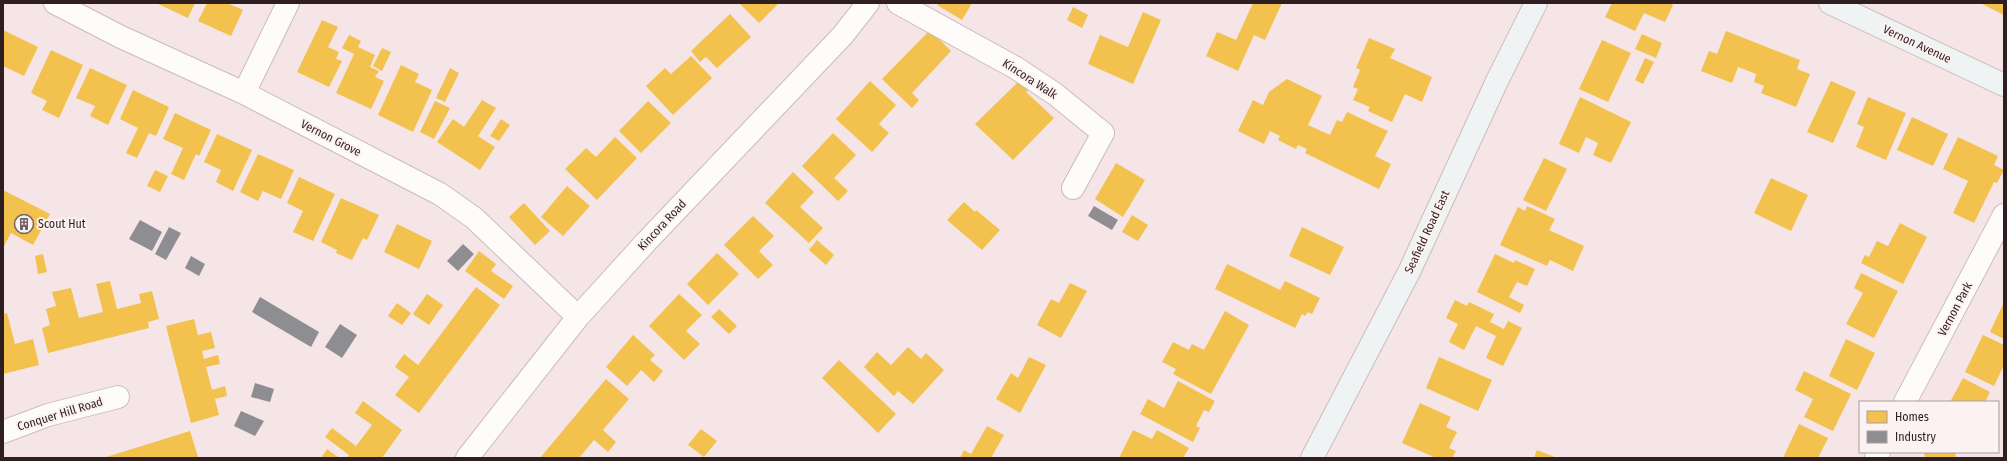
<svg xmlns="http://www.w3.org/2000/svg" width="2007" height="461" font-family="'Fira Sans Condensed',sans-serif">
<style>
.homes{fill:#f2c14e}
.industry{fill:#8d8d92}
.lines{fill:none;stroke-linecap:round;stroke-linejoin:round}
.street-casing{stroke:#cbbbbc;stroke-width:24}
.secondary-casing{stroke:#cbbbbc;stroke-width:24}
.street{stroke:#fefbfb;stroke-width:22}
.secondary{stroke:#eff3f3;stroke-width:22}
.labels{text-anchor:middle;stroke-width:4;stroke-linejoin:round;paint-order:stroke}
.street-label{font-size:12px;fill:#301f21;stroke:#fcf2f2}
.poi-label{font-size:12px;fill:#301f21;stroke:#fcf2f2;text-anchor:start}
</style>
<rect width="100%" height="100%" fill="#f6e5e6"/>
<path class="homes" d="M156,3H195L188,18Z
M207,3H227L243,10L231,36L198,21Z
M739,3H779L759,23Z
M939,3H972L962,20L937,5Z
M1253,3H1282L1265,40L1254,35L1238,71L1206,56L1217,32L1236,40Z
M1612,3H1670L1673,5L1665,22L1644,13L1635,31L1605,17Z
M1981,3H2004V15L1984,5Z
M1073,7L1088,15L1082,28L1067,20Z
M1143,12L1161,20L1133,84L1088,64L1100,35L1128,47Z
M730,14L751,37L717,68L706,57L700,62L691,51Z
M322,20L338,27L328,47L339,52L336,59L342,61L329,87L297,72Z
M3,30L38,47L24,76L3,66Z
M930,30L951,51L912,93L919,100L912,108L882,79Z
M1726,31L1800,60L1797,69L1810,74L1796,107L1761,93L1764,86L1754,82L1756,74L1738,67L1732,83L1701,71L1709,51L1717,54Z
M1642,34L1662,43L1656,58L1635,49Z
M349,35L361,41L358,47L375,55L370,67L379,71L375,77L384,81L371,109L336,93L354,54L342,48Z
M1369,38L1395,49L1390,58L1432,77L1422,102L1405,94L1392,122L1368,111L1370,107L1353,100L1358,89L1353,87L1360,70L1356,68Z
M1602,40L1631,53L1608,102L1579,89Z
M382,48L391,52L382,71L373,66Z
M51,50L83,65L59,118L42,110L47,101L31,93Z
M691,56L712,78L673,115L646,86L665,68L671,74Z
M1645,58L1654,62L1643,84L1635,80Z
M401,65L419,74L415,82L432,90L413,132L378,115Z
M90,68L127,85L108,125L90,116L95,106L76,98Z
M450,68L459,73L445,102L436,98Z
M1287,79L1322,96L1308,125L1330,135L1337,120L1342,122L1347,112L1388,131L1375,156L1391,164L1379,189L1305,153L1307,149L1298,145L1296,149L1278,140L1280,136L1270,131L1264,144L1238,131L1253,100L1263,105L1269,92Z
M1020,80L1030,89L1026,92L1054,118L1013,160L975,124Z
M870,81L896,105L879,124L889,133L872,152L836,119Z
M1831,81L1856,92L1833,143L1807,132Z
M133,90L169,107L156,136L149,133L137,158L126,153L138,128L120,119Z
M1580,97L1631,122L1611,163L1593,155L1598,143L1586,137L1579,153L1559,144Z
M1868,97L1906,113L1886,160L1856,147L1864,127L1857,124Z
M482,100L496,108L478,136L495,147L480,170L437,142L453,119L464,127Z
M435,101L450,108L434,139L420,132Z
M648,101L671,123L641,153L619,131Z
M175,113L211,130L199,156L196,154L184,180L171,174L183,148L163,139Z
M1912,117L1948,134L1933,166L1897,150Z
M501,119L510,125L499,141L490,136Z
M833,133L856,155L834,178L848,191L838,201L802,166Z
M217,134L252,150L233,191L216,182L221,170L204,162Z
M615,137L637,158L597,200L565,169L586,148L596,157Z
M1958,137L1998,156L1994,165L2004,170L1997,183L1994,182L1974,223L1953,213L1968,181L1943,169Z
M258,154L294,170L281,199L263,191L258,201L240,192Z
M1544,158L1567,169L1546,211L1523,200Z
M1116,163L1145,180L1123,217L1095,199Z
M155,170L168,176L160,192L147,186Z
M793,172L814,192L800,207L823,228L809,243L765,203Z
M299,177L335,194L313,241L293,232L303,211L287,203Z
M1771,178L1808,195L1791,231L1754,213Z
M567,186L590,206L563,236L541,217Z
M3,190L50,214L33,245L11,233L3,248Z
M341,198L379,215L367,240L363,238L352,260L336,253L337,250L321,242Z
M964,202L975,212L976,210L1000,230L982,250L947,220Z
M524,203L550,231L535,245L509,217Z
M1527,206L1555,219L1549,230L1584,246L1573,271L1550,260L1547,266L1500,245L1518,207L1525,211Z
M1132,215L1148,225L1138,241L1122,232Z
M753,216L774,236L759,251L773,265L758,279L724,245Z
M1900,223L1927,237L1903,284L1861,263L1865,255L1869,257L1877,241L1888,246Z
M397,224L432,241L419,269L384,252Z
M1302,227L1344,247L1330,275L1289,256Z
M817,240L834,255L826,265L809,250Z
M479,251L496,264L491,271L513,286L504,299L465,271Z
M717,253L739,274L708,305L687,284Z
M43,254L47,272L38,274L35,256Z
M1495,254L1514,263L1515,260L1535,269L1527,286L1517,282L1509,297L1524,305L1520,313L1477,292Z
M1227,264L1280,290L1285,281L1320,298L1312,314L1308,312L1305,316L1302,314L1295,328L1215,289Z
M1861,273L1898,291L1874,338L1846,324L1863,293L1854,288Z
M110,281L117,309L141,303L139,294L152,291L159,319L148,322L149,328L48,353L42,328L50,325L46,309L56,306L52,292L71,288L79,318L103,312L96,284Z
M1070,283L1087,291L1061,338L1037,325L1051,299L1059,303Z
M476,287L500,305L419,413L395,395L409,377L395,367L404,354L418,365Z
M427,294L443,305L429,325L413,314Z
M679,294L702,315L686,331L700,344L684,360L649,326Z
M1455,300L1467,306L1469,302L1494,314L1490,322L1504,329L1508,321L1522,328L1503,366L1486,358L1496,336L1476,326L1464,350L1449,342L1458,324L1446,318Z
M2004,302V339L1990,332Z
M397,303L411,313L402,325L388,316Z
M719,309L737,326L729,334L711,317Z
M1225,311L1249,325L1211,394L1173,374L1176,369L1162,362L1173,342L1189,350L1192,344L1204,350Z
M7,313L15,344L33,339L39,365L3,374V314Z
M194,319L198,335L211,332L215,348L202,351L204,359L218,355L220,364L206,367L212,390L225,386L227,396L215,399L219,415L191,423L166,326Z
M633,335L655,355L650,360L663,371L654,382L641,370L627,386L606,367Z
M1983,335L2004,345V365L1994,386L1965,372Z
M1846,339L1875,353L1857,390L1829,376Z
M908,347L921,359L926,353L944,370L913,404L898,391L894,396L864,367L877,352L891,365Z
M1029,357L1046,365L1020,413L996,399L1011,373L1018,378Z
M1439,357L1492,380L1478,411L1426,388Z
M839,360L896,414L878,433L822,378Z
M1804,371L1851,394L1833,431L1804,417L1813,399L1795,390Z
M1963,378L1990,392L1985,402H1950Z
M606,379L629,399L603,430L616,442L608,452L594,440L579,458H540Z
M1178,381L1215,401L1209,412L1204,410L1196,426L1200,428L1193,442L1140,414L1148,399L1164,408Z
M363,401L402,430L382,458H347L349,455L325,437L332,428L356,446L372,425L355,413Z
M1420,403L1451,417L1446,427L1457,432L1449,448L1456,451L1452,458H1436L1402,443Z
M1799,424L1828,438L1818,458H1783Z
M987,426L1004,435L991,458H960L964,450L971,454Z
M701,429L717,441L704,457L688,445Z
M1133,430L1152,439L1157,430L1189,448L1183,458H1119Z
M190,431L198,457L103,458Z
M327,449L339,458H321Z
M1537,450L1557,458H1534Z
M1924,452H1955L1956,458H1925Z"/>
<path class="industry" d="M1094,206L1118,220L1112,230L1088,216Z
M140,220L162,232L152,251L129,239Z
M169,227L181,233L166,260L155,254Z
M463,244L474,254L458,271L447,261Z
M191,256L205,264L199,276L185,268Z
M260,297L319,332L311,347L252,312Z
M340,324L357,335L342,358L325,347Z
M255,383L274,389L270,402L251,397Z
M241,411L264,421L255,436L234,426Z"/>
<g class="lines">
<defs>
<path id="street" d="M55,3L121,37L244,93L440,194L474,218L578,317
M898,3L1016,68L1055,94L1103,133L1073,188
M244,93L288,3
M1905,402L2004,215
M3,432L48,415L118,397
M467,458L578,317L646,242L843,35L868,3
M1876,458L1879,452"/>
<path id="secondary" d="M1830,3L2004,85
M1312,458L1410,270L1497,81L1536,3"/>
</defs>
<use href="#street" class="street-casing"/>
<use href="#secondary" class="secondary-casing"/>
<use href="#street" class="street"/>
<use href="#secondary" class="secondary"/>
</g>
<defs>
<symbol id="building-ring" viewBox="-11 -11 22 22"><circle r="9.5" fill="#fcf2f2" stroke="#756466" stroke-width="1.5"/><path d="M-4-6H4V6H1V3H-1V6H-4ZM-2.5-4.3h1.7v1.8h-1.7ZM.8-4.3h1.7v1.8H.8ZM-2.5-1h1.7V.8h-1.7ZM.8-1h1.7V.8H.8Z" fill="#756466"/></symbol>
</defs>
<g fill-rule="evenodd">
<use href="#building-ring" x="13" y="213" width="22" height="22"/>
</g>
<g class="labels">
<g class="street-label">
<text transform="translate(1917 44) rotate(25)" y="4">Vernon Avenue</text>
<text transform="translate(1030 79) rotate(33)" y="4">Kincora Walk</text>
<text transform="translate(331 138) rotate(27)" y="4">Vernon Grove</text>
<text transform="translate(662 225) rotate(-47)" y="4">Kincora Road</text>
<text transform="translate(1427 232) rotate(-65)" y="4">Seafield Road East</text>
<text transform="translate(1955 309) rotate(-62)" y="4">Vernon Park</text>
<text transform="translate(60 414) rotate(-17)" y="4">Conquer Hill Road</text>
</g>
<g class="poi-label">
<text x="38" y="228">Scout Hut</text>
</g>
</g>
<rect width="2007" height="461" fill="none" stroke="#301f21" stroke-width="8"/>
<rect x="1859" y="401" width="140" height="52" fill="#fcf2f2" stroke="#aa9e9e"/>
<rect x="1867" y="411" width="20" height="12" fill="#f2c14e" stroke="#aa9e9e"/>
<text x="1895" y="421" font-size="12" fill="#301f21">Homes</text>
<rect x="1867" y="431" width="20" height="12" fill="#8d8d92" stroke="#aa9e9e"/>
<text x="1895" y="441" font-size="12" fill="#301f21">Industry</text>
</svg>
